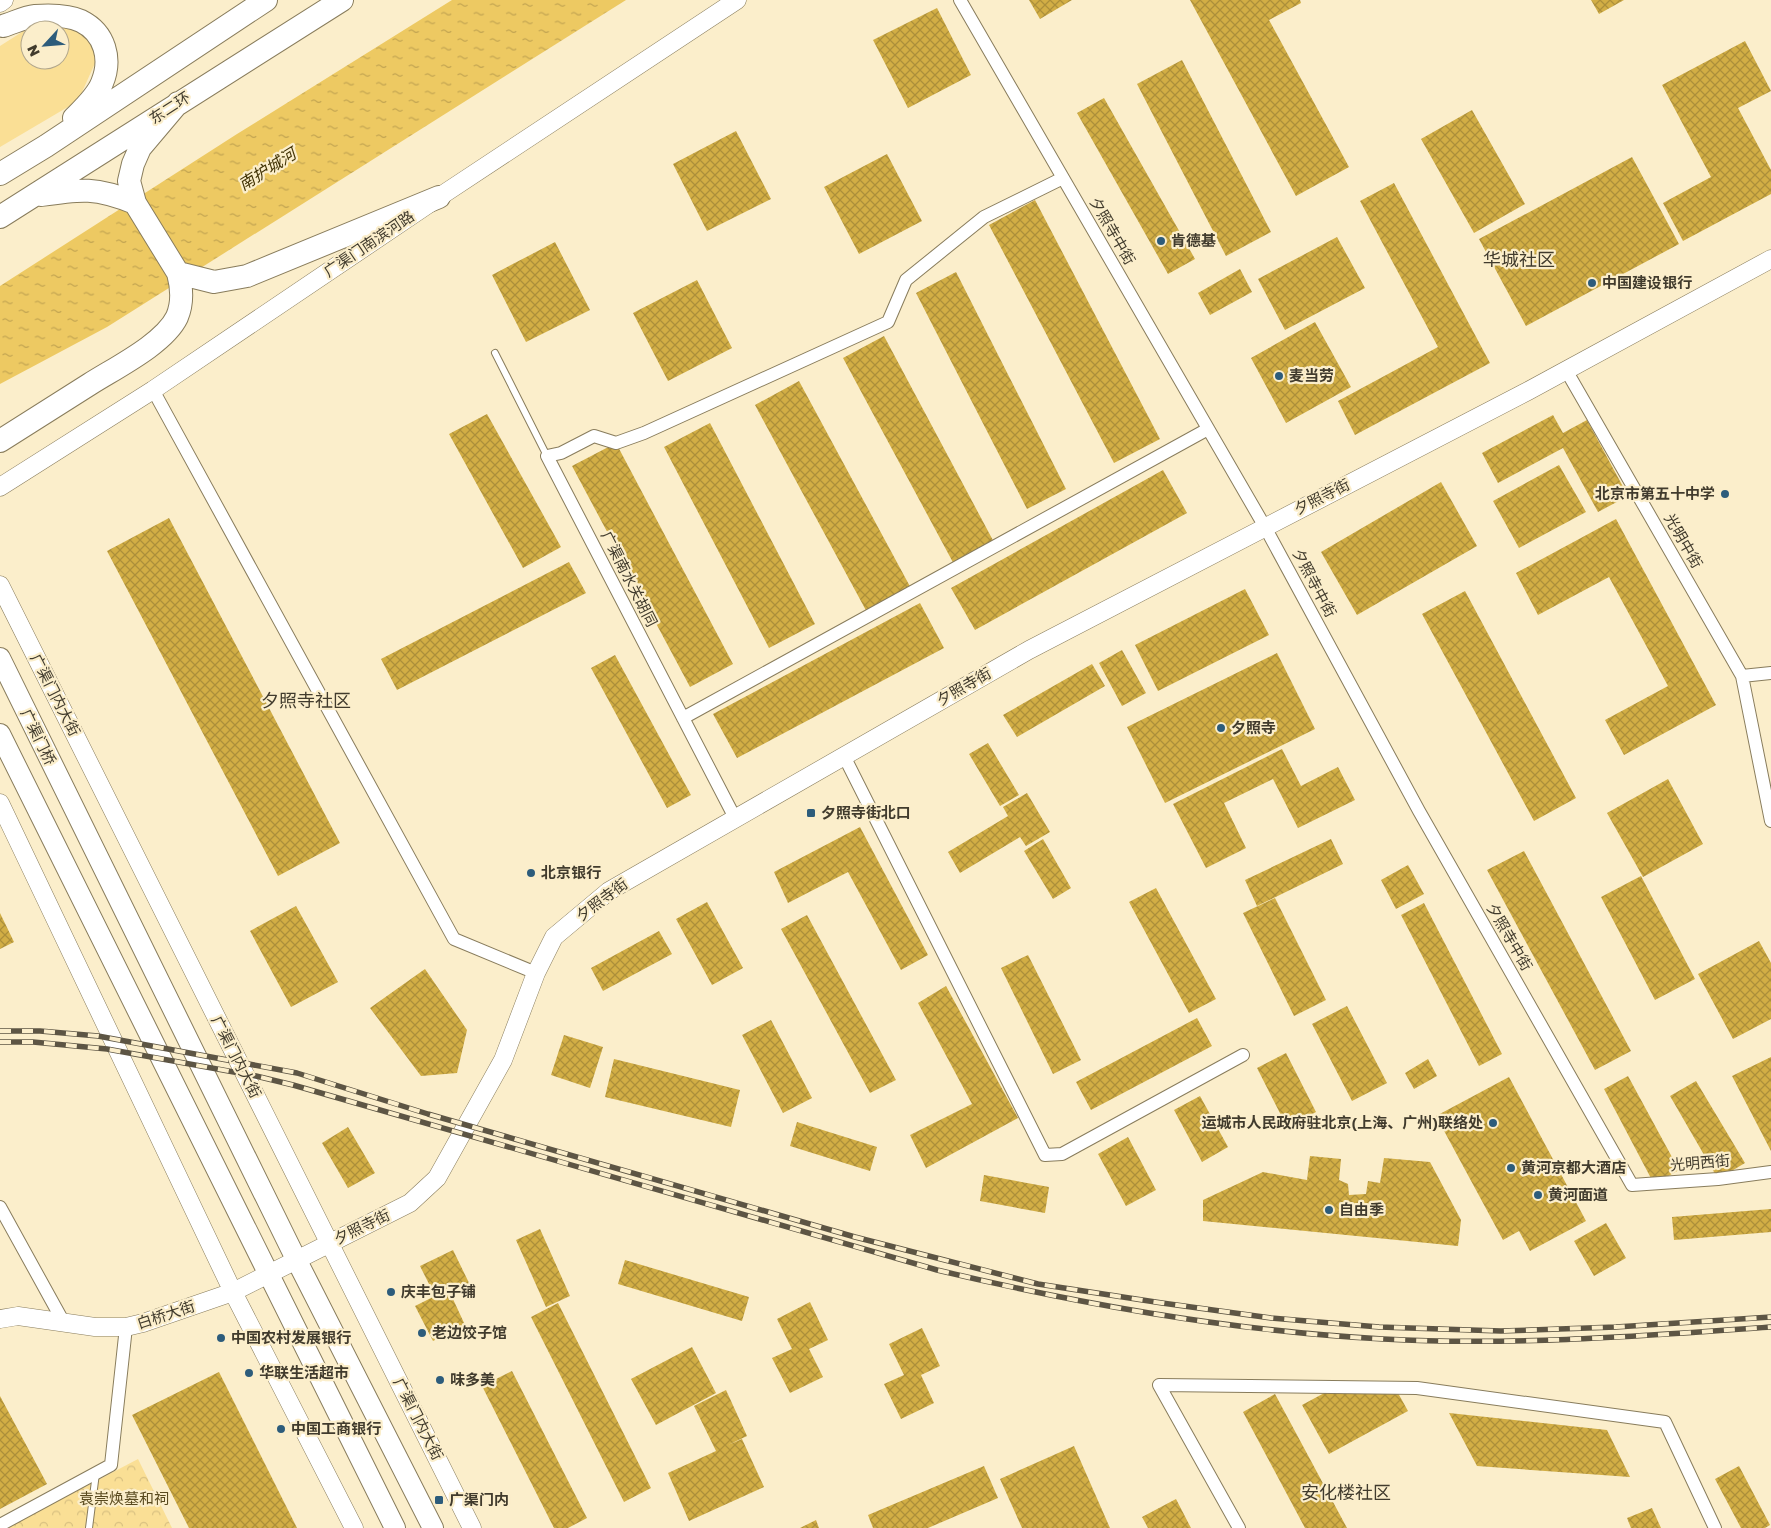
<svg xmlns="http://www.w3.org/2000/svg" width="1771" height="1528" font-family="'Golos Text','Noto Sans SC',sans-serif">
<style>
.grass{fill:#fadf95;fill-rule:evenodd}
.park{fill:url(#park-crowns)}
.water{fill:url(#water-ripples)}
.building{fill:url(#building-cross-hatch)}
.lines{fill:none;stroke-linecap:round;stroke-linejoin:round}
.lane-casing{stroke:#887c5c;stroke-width:8}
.street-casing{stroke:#887c5c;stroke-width:14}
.secondary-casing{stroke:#887c5c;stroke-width:19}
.primary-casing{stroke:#887c5c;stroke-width:22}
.highway-casing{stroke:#887c5c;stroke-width:24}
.lane{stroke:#fff;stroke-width:6}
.street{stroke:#fff;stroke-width:12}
.secondary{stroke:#fff;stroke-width:18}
.primary{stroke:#fff;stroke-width:20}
.highway{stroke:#fff;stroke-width:22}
.rail-casing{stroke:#5d5544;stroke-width:5.5}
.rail{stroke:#fbeecb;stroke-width:4;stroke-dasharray:11;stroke-linecap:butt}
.poi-dot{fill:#2d5c7b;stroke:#fbeecb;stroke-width:2}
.labels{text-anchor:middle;stroke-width:4.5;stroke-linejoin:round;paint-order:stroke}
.street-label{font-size:15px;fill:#413b2d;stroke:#fbeecb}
.poi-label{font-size:15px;font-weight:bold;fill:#413b2d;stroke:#fbeecb;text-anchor:start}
.park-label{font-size:15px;fill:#5a4b20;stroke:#fbeecb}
.water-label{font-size:16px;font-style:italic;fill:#423305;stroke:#fbeecb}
.quarter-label{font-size:18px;fill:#413b2d;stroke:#fbeecb}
</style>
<defs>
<pattern id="park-crowns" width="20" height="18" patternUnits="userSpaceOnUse" patternTransform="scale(1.25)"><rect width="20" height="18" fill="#fadf95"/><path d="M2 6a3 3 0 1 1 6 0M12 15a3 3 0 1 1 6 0" fill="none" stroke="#d8c081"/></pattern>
<pattern id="water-ripples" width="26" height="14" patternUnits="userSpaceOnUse" patternTransform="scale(1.25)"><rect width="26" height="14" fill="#edc962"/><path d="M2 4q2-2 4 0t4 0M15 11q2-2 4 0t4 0" fill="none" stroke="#c2a451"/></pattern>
<pattern id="building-cross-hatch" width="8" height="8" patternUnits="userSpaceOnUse" patternTransform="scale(1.25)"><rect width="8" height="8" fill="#d2ae45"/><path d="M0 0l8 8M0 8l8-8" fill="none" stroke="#ac8f3a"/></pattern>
</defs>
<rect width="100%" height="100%" fill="#fbeecb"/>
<path class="grass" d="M70,24L90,40L96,61L78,101L0,147V46L33,25ZM30,30H60V60H30Z"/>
<path class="park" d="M138,1459L172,1528H7Z"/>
<path class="water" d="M452,0H626L107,327L0,384V286L237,134Z"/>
<path class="building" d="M1029,0H1072L1040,19Z
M1190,0H1300L1301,3L1269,20L1349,167L1296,196Z
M1591,0H1624L1599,14Z
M937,8L971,75L908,108L873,40Z
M1745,41L1771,91L1738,108L1771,170V194L1683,241L1663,203L1711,177L1662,85Z
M1182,60L1271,232L1226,256L1137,84Z
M1104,98L1195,259L1168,274L1077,113Z
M1472,110L1525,204L1474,233L1421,139Z
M736,131L771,199L707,231L673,164Z
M887,154L922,221L859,254L824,187Z
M1632,157L1679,244L1526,326L1479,239Z
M1394,183L1490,363L1355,435L1338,401L1438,347L1360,201Z
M1035,200L1160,439L1114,463L989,225Z
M1337,237L1365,288L1285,330L1258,279Z
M555,242L590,310L526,342L492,275Z
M1240,269L1252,292L1210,315L1198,293Z
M956,272L1066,489L1027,509L916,293Z
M697,280L732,348L668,381L633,313Z
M1315,322L1351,387L1286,423L1251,358Z
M884,336L996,546L956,568L843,358Z
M799,381L913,592L869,616L755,405Z
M487,414L561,547L523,568L449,434Z
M1553,415L1563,433L1587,420L1628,496L1598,512L1563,448L1498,483L1482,453Z
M710,423L815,624L769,648L664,447Z
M616,443L733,664L690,687L572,466Z
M1559,465L1586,512L1519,548L1493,501Z
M1163,470L1187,513L975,630L951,588Z
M1441,482L1477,546L1357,615L1321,552Z
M169,518L340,843L278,876L107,551Z
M1616,519L1716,705L1624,755L1605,720L1668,686L1609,577L1538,615L1516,573Z
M569,562L586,593L397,690L381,659Z
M1245,589L1269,635L1158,691L1135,645Z
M1465,591L1576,798L1534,821L1422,614Z
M920,603L944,648L737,758L713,714Z
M1122,650L1146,693L1122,706L1099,663Z
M1277,653L1315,729L1165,803L1127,727Z
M615,655L691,795L667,808L591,668Z
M1092,664L1105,686L1017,737L1003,715Z
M988,743L1019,795L1000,806L969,754Z
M1282,749L1301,786L1338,767L1355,800L1298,828L1273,779L1224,803L1246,848L1206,868L1173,804Z
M1668,779L1703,844L1643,877L1607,813Z
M1027,793L1050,832L1026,846L1020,837L960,873L948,852L1008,816L1003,807Z
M860,827L928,955L901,970L848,872L788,903L774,872Z
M1043,839L1071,888L1053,899L1024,851Z
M1331,839L1343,864L1257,906L1245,880Z
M1524,851L1631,1051L1595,1070L1487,870Z
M1408,865L1424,894L1396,909L1381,880Z
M1641,876L1695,979L1655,1000L1601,897Z
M1156,888L1216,999L1189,1013L1129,902Z
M1275,898L1326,1000L1294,1016L1243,913Z
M707,902L743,968L712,985L676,919Z
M1424,903L1502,1054L1479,1066L1401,915Z
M296,906L338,982L291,1007L250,931Z
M0,913L14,942L0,949Z
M807,915L896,1080L870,1093L781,929Z
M659,931L672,954L603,991L591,968Z
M1759,941L1771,963V1019L1733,1039L1698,974Z
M1028,955L1081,1060L1053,1074L1001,968Z
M425,969L467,1030L457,1073L421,1076L370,1008Z
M946,986L1018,1118L926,1168L910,1135L972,1104L918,1003Z
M1347,1006L1387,1083L1352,1101L1312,1024Z
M1197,1018L1212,1046L1091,1110L1076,1082Z
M771,1020L812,1098L783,1113L742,1035Z
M564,1035L603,1047L590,1088L551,1075Z
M1286,1053L1316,1112L1287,1127L1257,1068Z
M1771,1057V1151L1732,1076Z
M614,1059L740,1090L731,1127L605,1097Z
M1428,1059L1437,1076L1414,1089L1405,1073Z
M1628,1076L1679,1170L1654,1184L1604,1089Z
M1509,1077L1586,1221L1530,1251L1519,1231L1503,1240L1436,1116Z
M1696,1081L1745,1163L1718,1179L1670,1096Z
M1200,1096L1228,1147L1202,1162L1174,1110Z
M797,1122L877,1147L870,1171L790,1146Z
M348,1127L375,1173L348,1188L322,1143Z
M1128,1137L1156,1190L1126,1206L1098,1154Z
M1310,1156L1341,1159L1339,1180L1348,1184L1349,1195L1366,1194L1368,1181L1380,1183L1384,1158L1430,1162L1461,1220L1458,1246L1203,1221V1200L1263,1172L1307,1180Z
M984,1175L1049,1187L1045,1213L980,1201Z
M1771,1209V1232L1674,1240L1672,1217Z
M1606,1223L1626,1258L1594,1276L1574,1241Z
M540,1229L570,1296L546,1307L516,1240Z
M453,1250L471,1287L452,1297L465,1325L433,1341L415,1306L435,1296L420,1266Z
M625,1260L749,1297L742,1321L618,1284Z
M810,1302L828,1340L809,1349L823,1377L790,1393L772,1358L792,1349L777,1319Z
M558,1303L651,1488L624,1502L531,1317Z
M922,1328L940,1366L921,1375L934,1403L901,1419L884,1384L904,1375L889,1344Z
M692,1347L716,1393L656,1425L631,1379Z
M512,1371L587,1518L568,1528H554L482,1386Z
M219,1372L297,1528H189L132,1415Z
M726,1390L747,1436L728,1445L742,1439L764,1487L689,1521L668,1473L716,1451L694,1406Z
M1328,1391L1398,1393L1408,1411L1329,1454L1302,1405Z
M1275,1394L1347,1528H1305L1243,1412Z
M0,1396L47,1484L0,1509Z
M1449,1413L1607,1430L1630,1477L1477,1466Z
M1074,1446L1110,1528H1022L1000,1479Z
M984,1466L998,1498L928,1528H873L868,1515Z
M1739,1466L1770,1525L1765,1528H1741L1715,1479Z
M1176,1499L1191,1528H1148L1142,1517Z
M1652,1508L1661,1528H1631L1627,1518Z
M816,1520L819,1528H800Z"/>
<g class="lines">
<defs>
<path id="lane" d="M495,353L547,456
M89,1528L96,1473"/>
<path id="street" d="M960,0L1265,527L1419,811L1632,1185L1718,1179L1771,1172
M1566,370L1742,676L1771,673
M153,390L454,939L536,973
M1742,676L1771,821
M683,718L1208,429
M844,756L1045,1155L1062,1154L1243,1055
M735,818L547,456L561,453L594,436L616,443L644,433L888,322L906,280L984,217L1063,178
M0,1207L64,1323
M0,1525L111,1465L126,1327
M1239,1528L1159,1385L1417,1388L1665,1422L1715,1528"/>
<path id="secondary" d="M0,3L4,0
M0,487L153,390L439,197L737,0
M0,585L472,1528
M0,803L233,1292L354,1528
M0,1319L18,1316L95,1327H126L143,1323L233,1292L410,1203L437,1178L503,1060L536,973L554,937L609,891L1029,650L1528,391L1771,259"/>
<path id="primary" d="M0,658L296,1259L433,1528
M0,734L395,1528"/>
<path id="highway" d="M3,26C13,23 25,17 35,16C49,15 68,15 81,21C105,33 112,59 102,83C97,96 84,108 74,118
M0,174L46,146L266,0
M41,195C81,189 96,187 135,203
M0,217L342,0
M178,273L214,282L247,276L439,197
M0,441C30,422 60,403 90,384C115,368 164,344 177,317C183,303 182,288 178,273L135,203L129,181L133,164L140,148L178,103"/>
</defs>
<use href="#lane" class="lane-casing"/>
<use href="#street" class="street-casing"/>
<use href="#secondary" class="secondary-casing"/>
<use href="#primary" class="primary-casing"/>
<use href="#highway" class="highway-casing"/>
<use href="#lane" class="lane"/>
<use href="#street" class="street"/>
<use href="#secondary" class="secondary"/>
<use href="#primary" class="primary"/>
<use href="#highway" class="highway"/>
<defs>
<path id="rail" d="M0,1031H40L98,1036L297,1073L428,1114L855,1237L1038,1284L1162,1303L1271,1318L1379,1327L1501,1331L1616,1327L1771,1317
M0,1042H33L107,1049L256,1076L293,1085L937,1270C1084,1305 1232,1331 1383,1339C1513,1346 1642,1336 1771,1327"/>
</defs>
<use href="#rail" class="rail-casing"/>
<use href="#rail" class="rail"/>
</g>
<g class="poi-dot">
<circle cx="1161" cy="241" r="5"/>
<circle cx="1592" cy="283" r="5"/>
<circle cx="1279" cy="376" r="5"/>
<circle cx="1725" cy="494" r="5"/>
<circle cx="1221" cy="728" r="5"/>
<rect x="806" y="808" width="10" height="10" rx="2.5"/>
<circle cx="531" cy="873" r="5"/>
<circle cx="1493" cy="1123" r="5"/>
<circle cx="1511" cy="1168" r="5"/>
<circle cx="1538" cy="1195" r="5"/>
<circle cx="1329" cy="1210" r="5"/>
<circle cx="391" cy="1292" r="5"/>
<circle cx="422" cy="1333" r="5"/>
<circle cx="221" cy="1338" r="5"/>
<circle cx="249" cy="1373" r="5"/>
<circle cx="440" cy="1380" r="5"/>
<circle cx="281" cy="1429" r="5"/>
<rect x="434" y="1495" width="10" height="10" rx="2.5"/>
</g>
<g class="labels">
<g class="street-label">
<text transform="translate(170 108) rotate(-33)" y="5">东二环</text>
<text transform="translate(1112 231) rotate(60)" y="5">夕照寺中街</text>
<text transform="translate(369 244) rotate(-34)" y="5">广渠门南滨河路</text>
<text transform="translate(1322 497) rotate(-27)" y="5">夕照寺街</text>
<text transform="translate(1683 541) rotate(60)" y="5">光明中街</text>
<text transform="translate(629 579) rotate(63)" y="5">广渠南水关胡同</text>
<text transform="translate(1314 583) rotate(62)" y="5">夕照寺中街</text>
<text transform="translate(964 687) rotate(-30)" y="5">夕照寺街</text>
<text transform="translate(55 695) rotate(63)" y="5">广渠门内大街</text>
<text transform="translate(38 737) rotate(64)" y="5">广渠门桥</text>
<text transform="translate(602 900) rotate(-37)" y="5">夕照寺街</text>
<text transform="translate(1509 937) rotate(60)" y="5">夕照寺中街</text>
<text transform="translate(236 1057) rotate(63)" y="5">广渠门内大街</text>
<text transform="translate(1700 1163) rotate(-5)" y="5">光明西街</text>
<text transform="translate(362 1227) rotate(-26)" y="5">夕照寺街</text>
<text transform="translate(166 1315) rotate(-18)" y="5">白桥大街</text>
<text transform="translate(418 1419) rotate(63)" y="5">广渠门内大街</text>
</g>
<g class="poi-label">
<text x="1171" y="246">肯德基</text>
<text x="1602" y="288">中国建设银行</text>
<text x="1289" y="381">麦当劳</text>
<text x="1715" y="499" text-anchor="end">北京市第五十中学</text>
<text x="1231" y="733">夕照寺</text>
<text x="821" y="818">夕照寺街北口</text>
<text x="541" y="878">北京银行</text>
<text x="1483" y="1128" text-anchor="end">运城市人民政府驻北京(上海、广州)联络处</text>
<text x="1521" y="1173">黄河京都大酒店</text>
<text x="1548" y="1200">黄河面道</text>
<text x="1339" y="1215">自由季</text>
<text x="401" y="1297">庆丰包子铺</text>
<text x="432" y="1338">老边饺子馆</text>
<text x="231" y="1343">中国农村发展银行</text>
<text x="259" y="1378">华联生活超市</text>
<text x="450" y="1385">味多美</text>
<text x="291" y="1434">中国工商银行</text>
<text x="449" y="1505">广渠门内</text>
</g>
<g class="park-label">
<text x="124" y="1504">袁崇焕墓和祠</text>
</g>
<g class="water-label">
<text transform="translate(267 169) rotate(-32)" y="6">南护城河</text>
</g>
<g class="quarter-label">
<text x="1519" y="266">华城社区</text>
<text x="306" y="707">夕照寺社区</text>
<text x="1346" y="1499">安化楼社区</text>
</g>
</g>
<g transform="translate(45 45) rotate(244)"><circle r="24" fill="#fbeecb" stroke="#b1a68c"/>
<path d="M0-4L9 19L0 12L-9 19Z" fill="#2d5c7b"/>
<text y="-8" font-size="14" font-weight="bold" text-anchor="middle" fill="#413b2d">N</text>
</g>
</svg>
